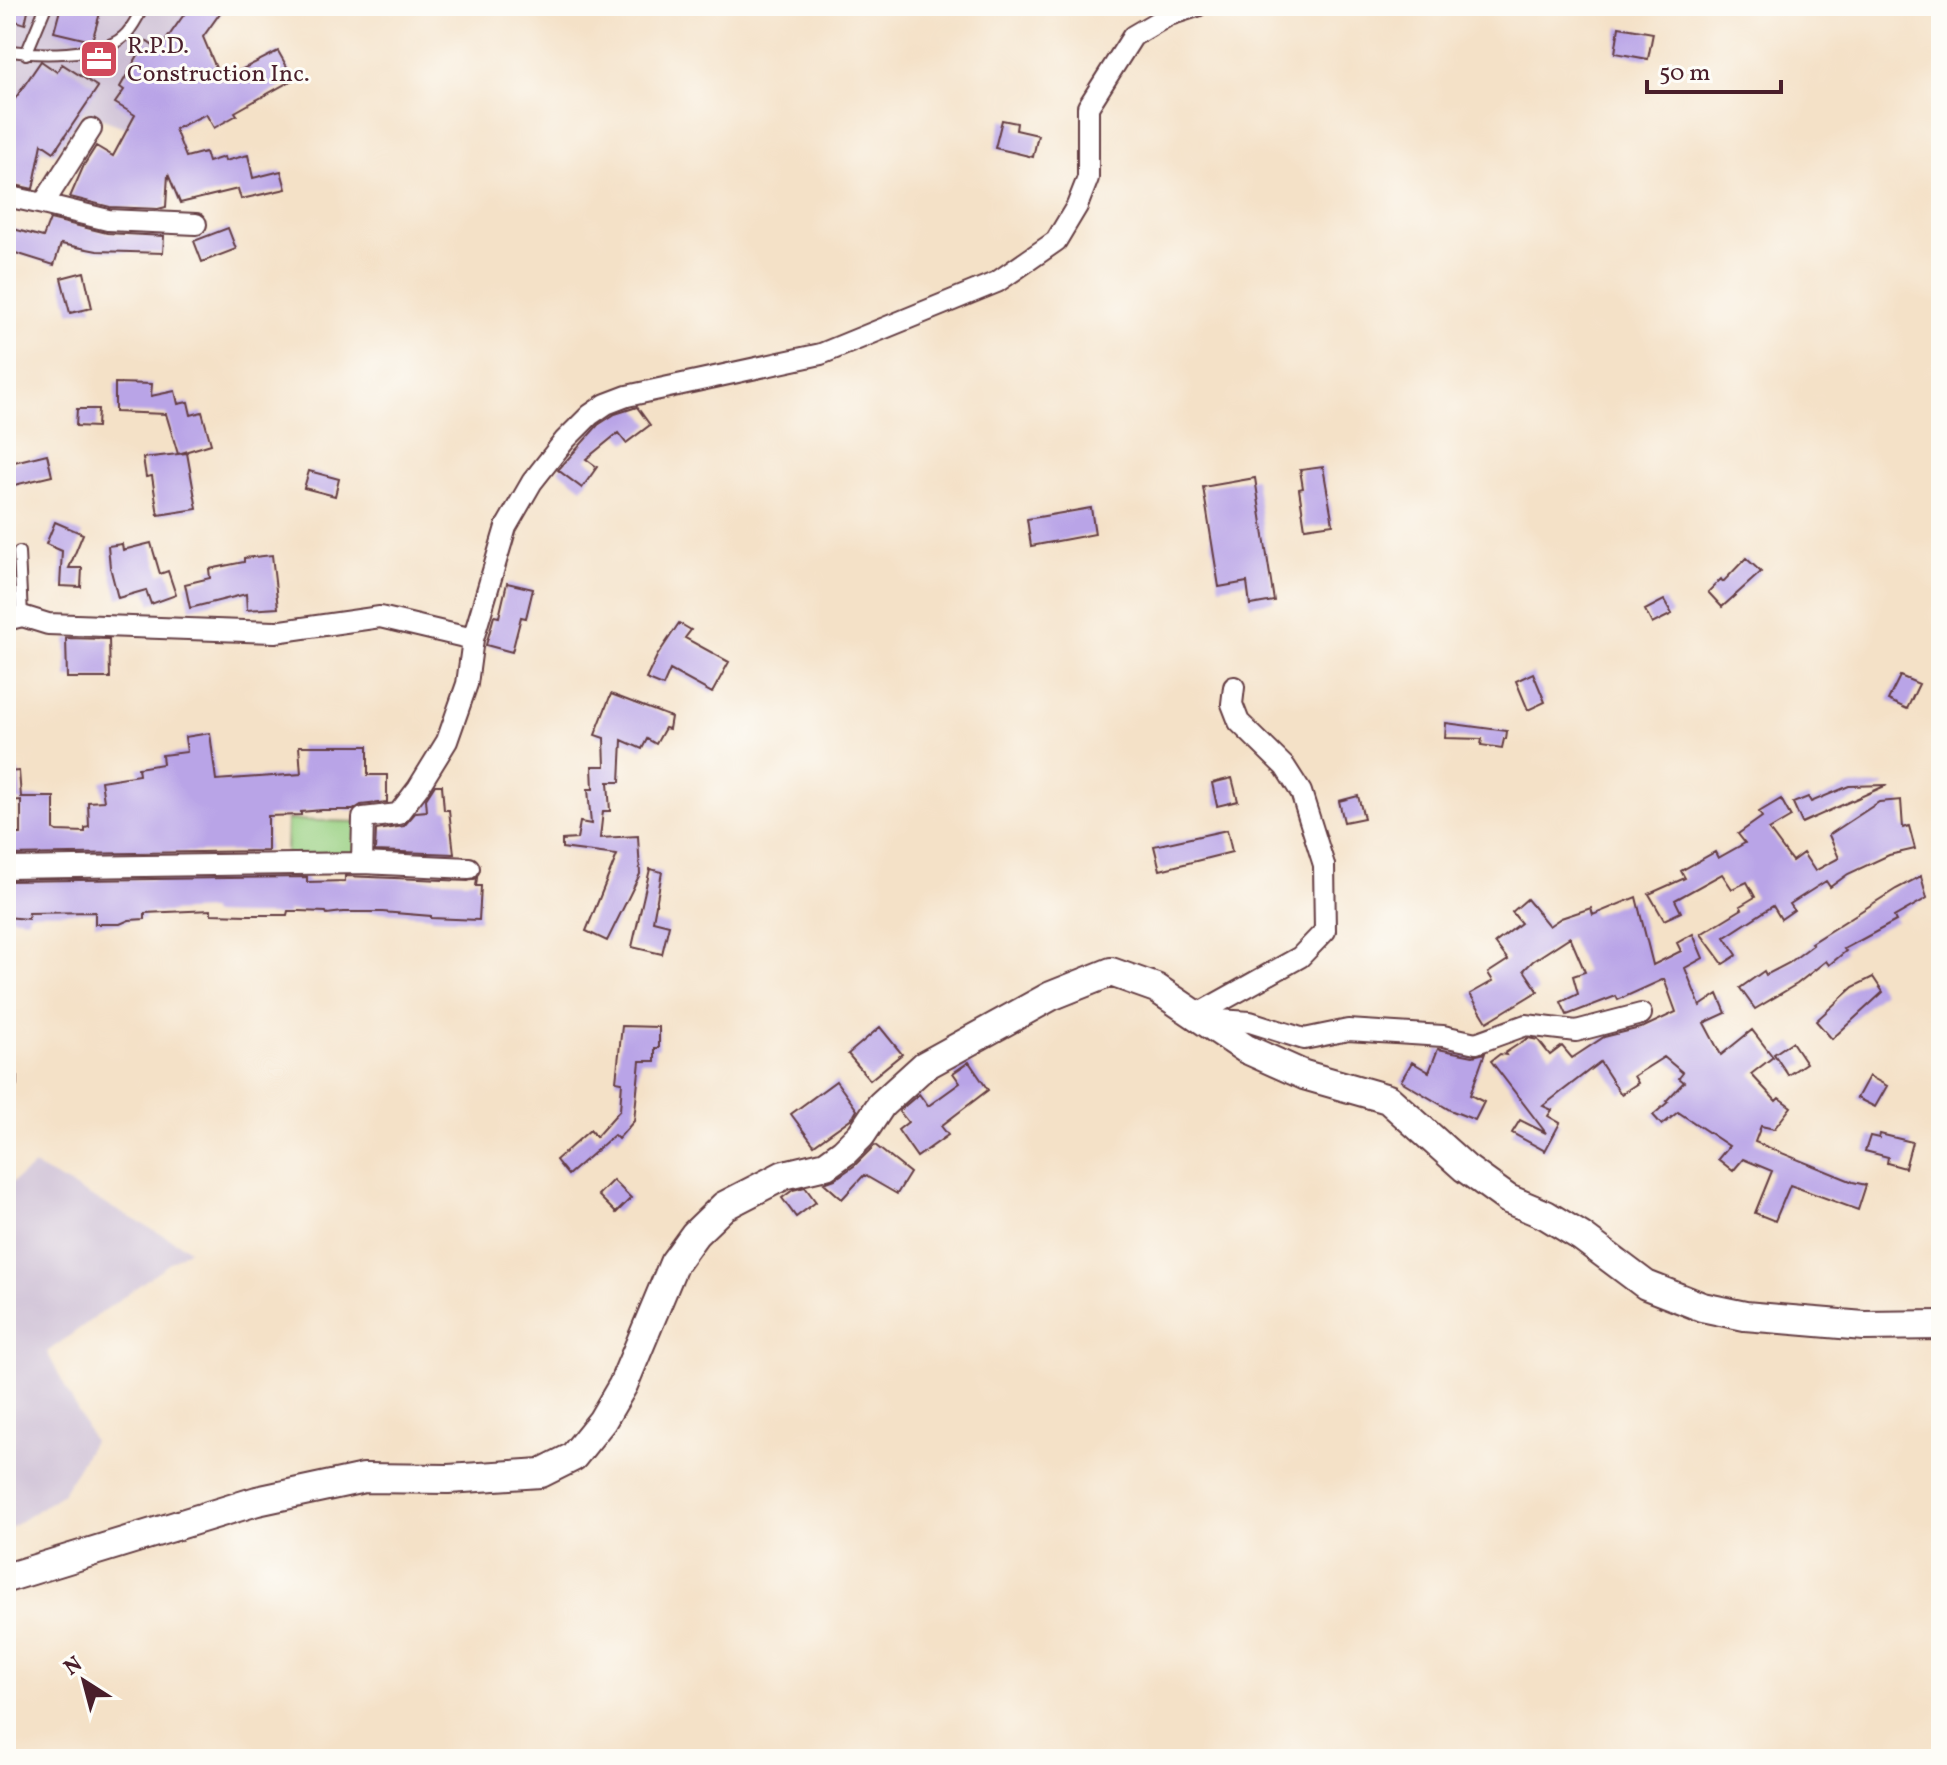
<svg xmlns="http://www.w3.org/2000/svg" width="1947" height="1765" font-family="Vollkorn,serif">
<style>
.industrial{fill:#ccbed4}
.green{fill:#99d082;stroke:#727856;stroke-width:2}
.building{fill:#b9a4e7}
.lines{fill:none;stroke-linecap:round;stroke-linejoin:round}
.lane-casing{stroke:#643c42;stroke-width:14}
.street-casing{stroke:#643c42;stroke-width:24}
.secondary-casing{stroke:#643c42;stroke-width:32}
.lane{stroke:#fff;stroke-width:10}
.street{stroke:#fff;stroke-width:20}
.secondary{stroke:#fff;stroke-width:28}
.labels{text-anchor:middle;stroke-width:6;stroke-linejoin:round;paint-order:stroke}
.poi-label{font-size:24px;fill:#4a1f2b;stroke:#fdfcf7;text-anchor:start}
</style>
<rect width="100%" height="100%" fill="#fdfcf7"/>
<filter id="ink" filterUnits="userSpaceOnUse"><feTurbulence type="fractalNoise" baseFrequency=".0125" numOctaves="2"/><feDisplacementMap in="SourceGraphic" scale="16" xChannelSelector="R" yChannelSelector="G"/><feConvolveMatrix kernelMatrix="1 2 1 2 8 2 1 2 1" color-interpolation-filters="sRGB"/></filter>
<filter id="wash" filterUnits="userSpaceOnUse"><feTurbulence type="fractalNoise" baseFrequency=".006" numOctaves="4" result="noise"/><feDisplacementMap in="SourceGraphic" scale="32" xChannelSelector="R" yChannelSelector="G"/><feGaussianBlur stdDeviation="1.8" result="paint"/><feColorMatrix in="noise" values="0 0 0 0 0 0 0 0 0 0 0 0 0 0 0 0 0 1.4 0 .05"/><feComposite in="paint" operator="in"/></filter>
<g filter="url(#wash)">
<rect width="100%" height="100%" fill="#f4e1c7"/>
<path class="industrial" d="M6,6H226L145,135L84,112L56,154L6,141Z
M34,1166L189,1249L47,1352L93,1441L63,1493L6,1531V1187Z"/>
<path class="green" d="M287,820L361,822L360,858L286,855Z"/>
<g id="blocks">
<path class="building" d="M6,6H29L25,24L6,18Z
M61,6H102L92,41L54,32Z
M190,6H225L203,37L221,80L278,51L294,79L235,112L237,115L214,128L206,114L175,129L186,157L205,152L208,162L224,157L225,161L248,155L253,178L281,171L286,189L241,199L238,189L180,203L168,174L166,207L158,209L110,207L70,197L84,165L96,146L113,156L135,115L115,103L124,90L120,87L146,41L159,50Z
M1619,27L1653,33L1648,59L1615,53Z
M41,61L57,72L62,64L98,87L54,152L42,144L33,189L6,183V112Z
M1002,120L1017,123L1016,130L1038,135L1033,157L995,148Z
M50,219L107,233L164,236L163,253L97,251L61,244L54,265L6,250V227L43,237Z
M228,228L236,249L202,262L194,241Z
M84,272L92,308L70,313L61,278Z
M115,383L152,384L151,396L175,391L178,404L188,402L191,415L202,412L211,444L178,454L166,414L115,412Z
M637,407L650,425L626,443L618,433L586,459L597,467L582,488L558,470L598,425L615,414Z
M77,409H98L97,427L76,426Z
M187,453L197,509L158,515L152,476L146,477L143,458Z
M47,454L52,476L6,487V464Z
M1323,467L1333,524L1305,528L1299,489L1303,488L1300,470Z
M309,471L339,479L335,496L304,488Z
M1255,478L1274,601L1250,605L1247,582L1219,587L1203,487Z
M1091,508L1095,534L1031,546L1027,519Z
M55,522L83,534L69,568H82L81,587L60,586L62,551L46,544Z
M151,543L160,574L168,571L176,595L151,604L146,590L118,598L110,567L108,546L122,544L123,550Z
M272,555L278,608L247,610L246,594L190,608L185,584L210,578L209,569L244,562V558Z
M1746,558L1761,572L1722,607L1708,592L1721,579L1723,582Z
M507,583L533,589L526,618L521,617L512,652L486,645L494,616L499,617Z
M1664,600L1672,614L1652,624L1645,610Z
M679,623L691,630L685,638L729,662L712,693L670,670L663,686L646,679L657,656Z
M66,638L109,639L110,678H67Z
M1533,673L1545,702L1528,710L1516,681Z
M1900,676L1919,684L1907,709L1888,700Z
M611,694L671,717L669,729L665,728L656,744L647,739L642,749L622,740L620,782H608L610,811H603L600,838L638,836L640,874L607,941L586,931L617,855L562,848V840L577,839L580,822L591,824L588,789H593L592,766H605L604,738L595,735Z
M1446,723L1507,731L1506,739H1504L1502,748L1481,745L1482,739L1445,738Z
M210,733L216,780L301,774L299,746H368V775H387V802L361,805L353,810H322L301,812V815L268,816V851L6,855V834H21V800L6,801V772L19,771L21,797H54V829L57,831L85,832V828L89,827L88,802L104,801L101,781L139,775L138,768L163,764L162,755L187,752L185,737Z
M1232,778L1238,801L1217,806L1212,783Z
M435,785H442L444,810H449L454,854L375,851L376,830L404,826L416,812L427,811L426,799Z
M1887,785L1802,823L1793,803L1808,797L1811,802L1849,786Z
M1358,796L1364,818L1344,822L1339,801Z
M1781,799L1791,817L1769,830L1792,861L1803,853L1815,871L1839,858L1829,835L1879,802L1901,800L1903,828L1909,826L1915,849L1889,855L1848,874L1830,887L1826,881L1790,904L1794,910L1781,919L1773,906L1725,937L1737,955L1723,964L1701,934L1742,909L1740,906L1755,897L1747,882L1732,889L1722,874L1675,900L1681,912L1664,920L1649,894L1685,878L1681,871L1715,852L1718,858L1745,843L1738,834L1762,817L1759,812Z
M1227,830L1232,852L1160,870L1154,846Z
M650,869L662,872L653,921L669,925L662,954L632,947Z
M345,876L468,881L477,878L476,886H481L479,920L431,918V916L382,912H343L327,914L326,912L298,911H288L287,915H247L211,914V910L145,913V919L129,920L120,924H95V912L29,913L28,919L6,917V881L307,877V882L345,881Z
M1921,876L1927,898L1894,917L1896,921L1844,949L1846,951L1829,965L1826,961L1797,984L1755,1009L1740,988L1764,971L1766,975L1789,963L1813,945L1811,943L1896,889Z
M1636,897L1653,965L1681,951L1677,943L1693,934L1703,958L1685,968L1700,1006L1718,994L1726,1013L1704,1023L1721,1055L1752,1030L1773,1057L1751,1074L1776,1101L1779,1098L1791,1107L1774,1129L1761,1126L1755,1142L1853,1182L1866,1185L1858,1210L1790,1185L1775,1221L1755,1213L1772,1171L1743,1159L1733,1171L1718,1159L1729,1146L1678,1112L1662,1125L1653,1115L1668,1102L1666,1101L1684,1082L1679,1078L1683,1073L1664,1057L1634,1076L1638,1083L1621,1094L1600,1062L1543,1106L1552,1110L1548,1116L1560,1123L1545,1151L1512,1133L1520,1120L1546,1133L1491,1061L1500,1054L1506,1055L1505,1053L1528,1038L1538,1040L1550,1055L1562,1046L1572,1058L1604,1037L1644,1027L1676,1012L1664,979L1618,1000L1616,996L1567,1015L1561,1002L1578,994L1573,976L1585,972L1570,937L1533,961L1524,970L1538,991L1487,1022L1470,994L1493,981L1488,973L1508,960L1495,943L1521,923L1512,912L1527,899L1549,926L1561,918L1591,908L1593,915Z
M1873,977L1883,992L1832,1039L1816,1021L1853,987Z
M622,1026L659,1027V1048H655V1061H640L634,1121L618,1139L614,1135L568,1175L556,1160L590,1130L596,1137L620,1110L622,1082L616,1081Z
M880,1027L902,1054L870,1080L848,1054Z
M1792,1042L1806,1063L1788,1075L1774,1054Z
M1438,1049L1473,1056L1485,1053L1470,1095L1484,1102L1475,1120L1450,1110L1401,1081L1412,1062L1429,1072Z
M969,1062L988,1090L941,1126L948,1135L917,1157L898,1130L908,1122L899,1111L919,1094L928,1106L960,1083L953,1073Z
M1869,1076L1887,1086L1875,1107L1857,1098Z
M836,1081L857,1110L853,1117L814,1145L791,1114Z
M1880,1134L1912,1142L1905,1168L1887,1163L1888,1157L1865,1151L1870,1136L1879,1138Z
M875,1145L910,1173L897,1194L864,1175L842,1199L824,1183L835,1179L854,1166Z
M613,1180L631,1198L616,1213L598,1195Z
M805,1187L816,1202L796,1217L782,1198L793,1190Z"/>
</g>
</g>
<g filter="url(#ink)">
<use href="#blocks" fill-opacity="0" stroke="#643c42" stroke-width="2"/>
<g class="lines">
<defs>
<path id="lane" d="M6,50C34,55 101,57 123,37C132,30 138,15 144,6
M26,54L46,6
M19,552L22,616"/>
<path id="street" d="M6,196L43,204L91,129
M43,204L108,220L196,224
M6,620L22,616L48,624L275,632L380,617L473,639
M362,863L469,868
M6,868L362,863L363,818L398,814L418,788L447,741L467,684L473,639L506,527L532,482L565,440L590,415L606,404L627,396L821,354L997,282L1056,241L1077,206L1088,178V107L1133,36L1169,15L1197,6
M1196,1015L1300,957L1325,931L1324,865L1301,792L1285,767L1239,722L1232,704L1234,687
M1203,1019L1250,1022L1304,1039L1348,1030L1443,1036L1476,1043L1526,1025L1576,1031L1641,1014
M6,1077V1083"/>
<path id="secondary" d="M6,1578L257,1501L364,1478L448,1479L541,1473L573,1457L602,1421L623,1385L674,1263L695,1234L724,1206L784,1175L826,1165L844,1152L861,1135L881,1105L924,1066L1051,996L1111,972L1156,988L1246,1049L1304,1075L1388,1099L1465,1168L1508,1199L1546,1215L1582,1237L1646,1285L1702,1307L1745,1316L1864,1326L1941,1325"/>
</defs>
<use href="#lane" class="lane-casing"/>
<use href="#street" class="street-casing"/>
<use href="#secondary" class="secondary-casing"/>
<use href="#lane" class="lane"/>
<use href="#street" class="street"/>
<use href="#secondary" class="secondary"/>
</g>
</g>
<defs>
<symbol id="office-square" viewBox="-11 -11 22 22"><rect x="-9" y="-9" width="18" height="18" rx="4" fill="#d1495b" stroke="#fdfcf7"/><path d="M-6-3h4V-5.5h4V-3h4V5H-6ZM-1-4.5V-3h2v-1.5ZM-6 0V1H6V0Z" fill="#fff"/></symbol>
</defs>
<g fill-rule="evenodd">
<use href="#office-square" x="77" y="37" width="44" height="44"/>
</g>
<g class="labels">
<g class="poi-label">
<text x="127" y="53">R.P.D.<tspan x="127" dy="28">Construction Inc.</tspan></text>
</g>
</g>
<rect width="1947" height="1765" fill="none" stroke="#fdfcf7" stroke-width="32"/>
<g transform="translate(84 1681) rotate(324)" stroke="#fdfcf7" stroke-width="6" paint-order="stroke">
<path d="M0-6L14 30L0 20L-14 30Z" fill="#4a1f2b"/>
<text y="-12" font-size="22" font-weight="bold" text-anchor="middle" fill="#4a1f2b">N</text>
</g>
<path d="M1647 80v12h134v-12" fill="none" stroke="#4a1f2b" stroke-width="4"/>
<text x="1659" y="80" font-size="24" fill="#4a1f2b" stroke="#fdfcf7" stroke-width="6" paint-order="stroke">50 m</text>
</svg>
